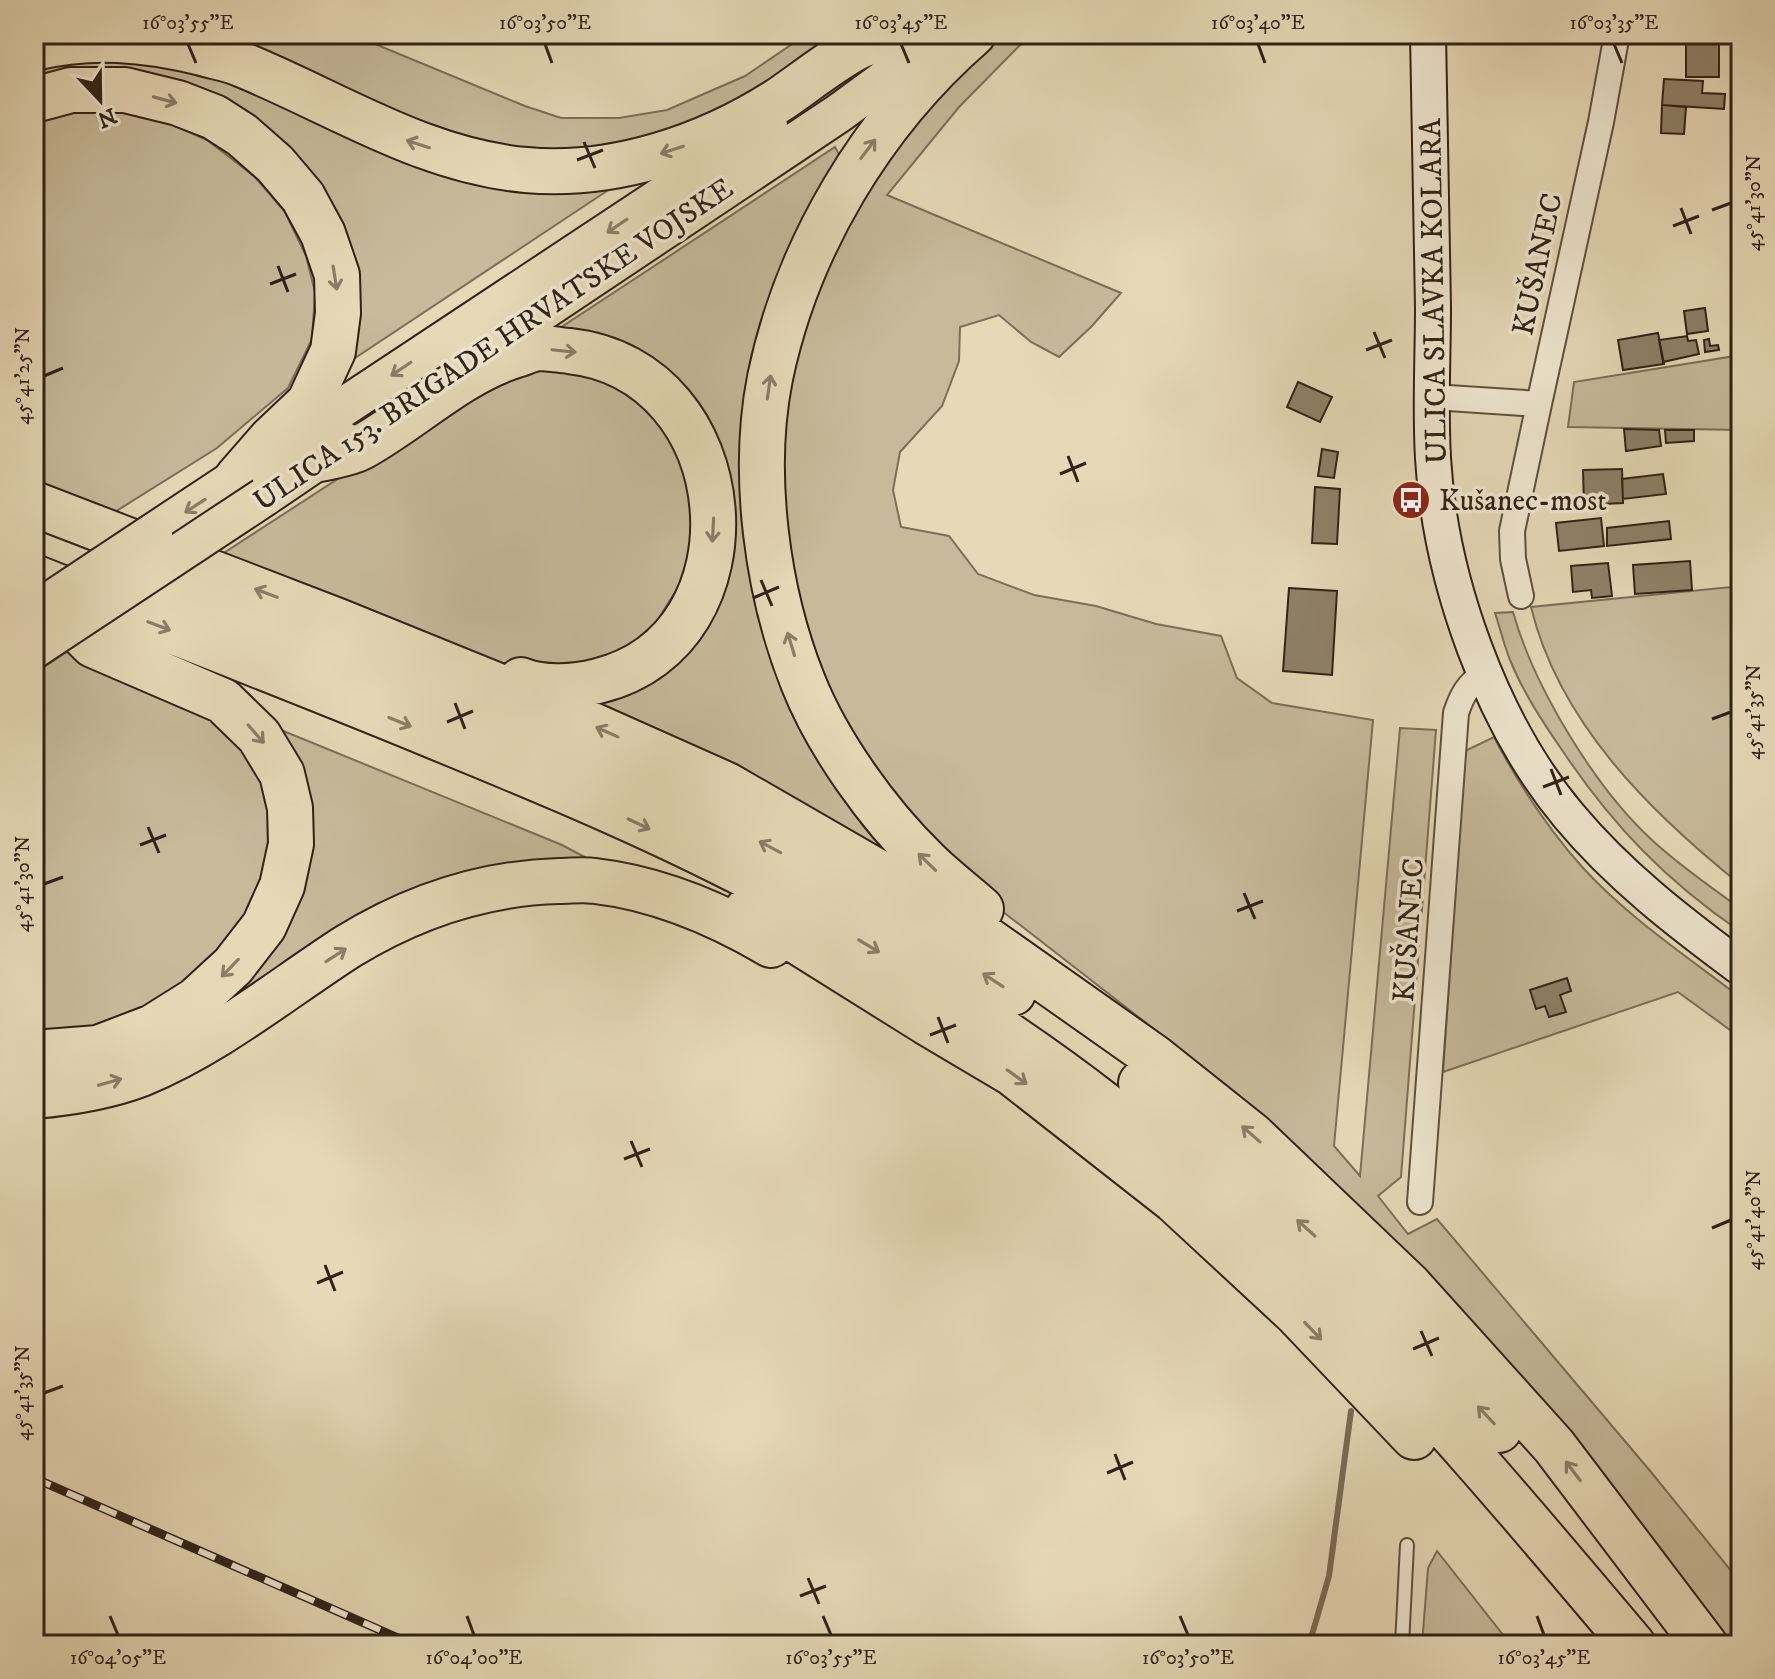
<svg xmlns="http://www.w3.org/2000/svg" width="1775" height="1679" font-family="'IM FELL DW Pica',serif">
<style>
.green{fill:#c7ba9b;stroke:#7c6e58;stroke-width:2}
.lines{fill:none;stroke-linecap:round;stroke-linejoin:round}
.stream{stroke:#786b55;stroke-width:6}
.building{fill:#8f8169;stroke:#302215;stroke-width:2}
.service-casing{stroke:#5e503e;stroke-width:16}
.minor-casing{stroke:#5e503e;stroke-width:28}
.secondary-casing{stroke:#302215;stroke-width:38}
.primary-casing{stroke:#302215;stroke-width:42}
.motorway-casing{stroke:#302215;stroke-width:48}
.service{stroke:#efe6d0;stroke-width:12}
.minor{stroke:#efe6d0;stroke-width:24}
.secondary{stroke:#efe6d0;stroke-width:34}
.primary{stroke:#e6d9b7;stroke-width:38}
.motorway{stroke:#e6d9b7;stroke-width:44}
.rail-casing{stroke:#302215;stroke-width:9}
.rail{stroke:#efe6d0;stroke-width:6;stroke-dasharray:18;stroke-linecap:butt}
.primary-bridge-casing{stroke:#302215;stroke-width:42;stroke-linecap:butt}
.primary-bridge{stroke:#e6d9b7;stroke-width:38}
.oneway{stroke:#8b7e66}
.ticks{fill:none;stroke:#302215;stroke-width:3}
.labels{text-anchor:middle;stroke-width:7;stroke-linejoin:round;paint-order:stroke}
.street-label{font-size:30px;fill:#302215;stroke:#efe6d0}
.poi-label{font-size:30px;fill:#302215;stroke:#efe6d0;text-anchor:start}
.neatline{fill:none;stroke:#302215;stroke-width:3}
.ticks-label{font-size:20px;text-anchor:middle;fill:#302215}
</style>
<rect width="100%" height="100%" fill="#e6d9b7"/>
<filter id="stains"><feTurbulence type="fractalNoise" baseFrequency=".0025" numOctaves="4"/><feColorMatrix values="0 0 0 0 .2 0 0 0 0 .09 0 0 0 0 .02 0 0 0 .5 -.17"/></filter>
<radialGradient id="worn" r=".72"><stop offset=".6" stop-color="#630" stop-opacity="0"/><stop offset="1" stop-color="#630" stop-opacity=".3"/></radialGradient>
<path class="green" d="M188,34H351L525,106L561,118H619L667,110L745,76L807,34H849L801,70L656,144L511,155Z
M990,34H1031L959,107L887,195L1121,293L1092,326L1059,357L1031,342L999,315L960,327L959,361L942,406L900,452L893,490L901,527L949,536L978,574L1034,595L1096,606L1156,624L1221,636L1237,678L1272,703L1373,720L1334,1146L1360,1176L1400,728L1436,730L1401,1177L1378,1196L1408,1234L1437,1219L1651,1472L1741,1583V1645H1716L1316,1167L1235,1092L966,883L860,767L780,576L788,332L894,132Z
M115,53L619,183L337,370L341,341L270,143L34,80V60Z
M100,108L154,117L207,140L255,177L285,212L306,256L315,292L312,339L288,388L217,448L110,515L34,484V116Z
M835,147L840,156L805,214L788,251L752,367L834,784L863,826L888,854L563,701L663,659L716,474L557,330Z
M1741,355V430L1568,427L1574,382Z
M560,364L619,382L661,423L679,457L691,499V544L682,581L657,621L624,652L545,672L491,662L216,558L490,380Z
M1741,586V885C1651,813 1559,723 1531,607Z
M1513,612C1534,687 1595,788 1653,841C1680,866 1711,887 1741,909V932C1666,881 1612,825 1562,750C1542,721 1523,692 1510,660C1504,645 1500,628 1495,613Z
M68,651L97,657L249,740L280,818L266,898L192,985L93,1031L34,1039V674Z
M259,721L562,845L613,872L564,865L238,1005L115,1053L292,880Z
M1494,737C1519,785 1548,829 1584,869C1629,918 1688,957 1741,998V1038L1678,992L1443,1072L1465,751Z
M1437,1551L1511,1645H1422L1428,1568Z"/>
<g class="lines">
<path class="stream" d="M1309,1645L1329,1576L1351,1411"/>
</g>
<path class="building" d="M1686,43H1719V77H1686Z
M1664,79L1703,81L1702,93L1725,94L1724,109L1662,105Z
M1662,105L1686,107L1684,134L1661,133Z
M1705,308L1708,331L1687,334L1684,311Z
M1658,333L1664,364L1623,370L1618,340Z
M1687,336L1688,341L1696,340L1699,354L1663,362L1659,340Z
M1709,339L1710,346L1718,345L1719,350L1705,352L1704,340Z
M1298,382L1332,397L1320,422L1287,407Z
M1624,429L1659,430L1661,446L1626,451Z
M1665,430H1694V441L1666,443Z
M1322,449L1338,452L1334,478L1318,476Z
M1622,469L1623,503L1584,505L1583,470Z
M1663,474L1666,494L1623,499L1622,479Z
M1315,487L1340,489L1337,544L1312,543Z
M1601,518L1604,546L1559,551L1556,523Z
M1669,521L1671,539L1607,546V528Z
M1690,561L1692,590L1635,594L1633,565Z
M1608,563L1612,596L1592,598L1591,590L1573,592L1571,566Z
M1289,588L1337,591L1332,675L1283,671Z
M1567,978L1571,991L1560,995L1566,1012L1549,1017L1545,1006L1536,1009L1530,990Z"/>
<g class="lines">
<defs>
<path id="service" d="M1402,1645L1407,1545"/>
<path id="minor" d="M1433,397L1539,404L1601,122L1617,34
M1521,596L1513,559L1512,531L1539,404
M1420,1202L1456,713C1462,695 1468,684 1484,674"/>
<path id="secondary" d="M1428,34C1430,125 1432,216 1433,307C1433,357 1430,408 1433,458C1440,579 1491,723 1569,816C1619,876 1679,922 1741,968"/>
<path id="primary" d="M463,364L839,113L947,34
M264,497L345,442
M153,533L768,126"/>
<path id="motorway" d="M973,34C872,122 797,247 770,378C751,474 767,592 803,682C828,745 878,814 926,861C943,878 963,893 981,909
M34,48C91,34 146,39 202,53C215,57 230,59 243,65C336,103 423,161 526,170C613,178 706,147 779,100C800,86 844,51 865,44C873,42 881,41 889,39
M34,100L71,90H125L178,103L214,117L242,135L275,164L303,197L323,234L337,275L338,313L333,351L309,403L271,439L237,478
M320,459C332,456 349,454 360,448C413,419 458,373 516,355C523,353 531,349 539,348C548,348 559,350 569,351C745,370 766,640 598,681C575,687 543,689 521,680
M34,504L338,621L570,715L727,785L954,916L1154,1057L1252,1135L1409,1285L1554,1446L1705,1645
M127,572L564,746L722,822L820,873L934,941L1013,993
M34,577C168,630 303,682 436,737C551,784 666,832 776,891C807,908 838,928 869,946C950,995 1031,1047 1105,1105C1179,1164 1253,1226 1320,1293C1430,1404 1532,1525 1633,1645
M747,910L926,1022L1012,1073L1174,1200L1296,1313L1414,1437
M34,1053L98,1048L153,1027L196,1000L233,966L264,926L282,886L291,844L290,808L282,774L259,736L223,701L93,645L72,624
M1141,1083L1319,1239L1499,1430
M34,1096C70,1093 107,1087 141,1074C216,1043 279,991 347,947C412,907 482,883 559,881C571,881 583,879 595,881C656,888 718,914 771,945"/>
</defs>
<use href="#service" class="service-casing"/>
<use href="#minor" class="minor-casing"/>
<use href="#secondary" class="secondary-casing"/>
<use href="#primary" class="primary-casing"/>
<use href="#motorway" class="motorway-casing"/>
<use href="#service" class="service"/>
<use href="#minor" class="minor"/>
<use href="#secondary" class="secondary"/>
<use href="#primary" class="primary"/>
<use href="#motorway" class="motorway"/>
<defs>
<path id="rail" d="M34,1478L414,1645"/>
</defs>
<use href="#rail" class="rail-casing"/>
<use href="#rail" class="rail"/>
<defs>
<path id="primary-bridge" d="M34,612L153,533
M34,649L264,497"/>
</defs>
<use href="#primary-bridge" class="primary-bridge-casing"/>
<use href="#primary-bridge" class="primary-bridge"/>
</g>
<defs><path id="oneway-shaft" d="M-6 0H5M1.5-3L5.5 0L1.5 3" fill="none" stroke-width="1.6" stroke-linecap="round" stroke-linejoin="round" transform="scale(2)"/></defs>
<g class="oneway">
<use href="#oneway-shaft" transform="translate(165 100) rotate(15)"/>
<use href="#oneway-shaft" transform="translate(418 144) rotate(-162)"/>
<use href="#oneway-shaft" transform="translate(868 149) rotate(-53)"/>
<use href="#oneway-shaft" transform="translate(672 150) rotate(162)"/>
<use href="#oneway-shaft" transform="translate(617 226) rotate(146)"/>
<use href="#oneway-shaft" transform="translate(335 278) rotate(81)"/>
<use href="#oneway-shaft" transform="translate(564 351) rotate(6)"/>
<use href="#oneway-shaft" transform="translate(401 369) rotate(146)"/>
<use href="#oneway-shaft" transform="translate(769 387) rotate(-82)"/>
<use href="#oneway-shaft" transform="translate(195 506) rotate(147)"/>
<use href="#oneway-shaft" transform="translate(713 530) rotate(93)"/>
<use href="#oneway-shaft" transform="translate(266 593) rotate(-159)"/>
<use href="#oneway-shaft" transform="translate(159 626) rotate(21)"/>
<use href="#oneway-shaft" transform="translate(791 644) rotate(-107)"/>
<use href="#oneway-shaft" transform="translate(400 722) rotate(22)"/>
<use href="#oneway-shaft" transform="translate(607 732) rotate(-156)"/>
<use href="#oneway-shaft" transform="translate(256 734) rotate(49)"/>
<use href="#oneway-shaft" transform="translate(639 824) rotate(25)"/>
<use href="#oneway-shaft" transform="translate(770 847) rotate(-152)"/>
<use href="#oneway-shaft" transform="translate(927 862) rotate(-136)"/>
<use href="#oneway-shaft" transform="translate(869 946) rotate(31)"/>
<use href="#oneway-shaft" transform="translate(336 955) rotate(-33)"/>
<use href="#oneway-shaft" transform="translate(230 968) rotate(134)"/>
<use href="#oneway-shaft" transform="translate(993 980) rotate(-147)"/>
<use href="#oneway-shaft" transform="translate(1017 1077) rotate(36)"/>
<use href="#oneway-shaft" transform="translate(110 1082) rotate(-16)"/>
<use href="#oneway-shaft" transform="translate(1251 1134) rotate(-139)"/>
<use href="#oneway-shaft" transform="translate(1306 1228) rotate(-138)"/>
<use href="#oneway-shaft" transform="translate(1313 1331) rotate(46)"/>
<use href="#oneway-shaft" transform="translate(1486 1415) rotate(-133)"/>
<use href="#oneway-shaft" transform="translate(1573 1471) rotate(-127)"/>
</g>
<path class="ticks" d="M188,44L196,63M545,44L552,63M901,44L909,63M1258,44L1265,63M1614,44L1622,63M584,142L595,168M577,160L603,150M1681,208L1691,234M1712,210L1731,203M1673,226L1699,216M278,266L288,292M270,284L296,274M1374,332L1385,358M1366,350L1392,340M44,376L63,368M1068,456L1078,482M1060,474L1086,463M761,580L772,606M753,598L779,587M455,703L465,729M1712,719L1731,712M447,722L473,711M1551,769L1561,795M1543,787L1569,777M148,827L159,853M140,845L166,835M44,884L63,877M1244,893L1255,919M1237,911L1263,901M938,1017L948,1043M930,1035L956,1025M631,1141L642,1167M624,1159L650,1149M1712,1228L1731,1220M325,1265L335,1291M317,1283L343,1272M1421,1331L1432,1356M1413,1349L1439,1338M44,1393L63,1386M1115,1454L1125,1480M1107,1473L1133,1462M808,1578L819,1604M800,1596L826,1586M110,1616L118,1635M467,1616L474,1635M823,1616L831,1635M1180,1616L1188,1635M1537,1616L1544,1635"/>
<defs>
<symbol id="bus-disc" viewBox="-11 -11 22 22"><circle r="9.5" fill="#8f2418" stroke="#efe6d0"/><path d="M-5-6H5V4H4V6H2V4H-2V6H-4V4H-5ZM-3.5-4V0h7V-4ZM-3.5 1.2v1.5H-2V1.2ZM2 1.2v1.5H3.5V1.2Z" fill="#fff"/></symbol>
</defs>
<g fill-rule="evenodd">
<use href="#bus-disc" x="1389" y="478" width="44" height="44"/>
</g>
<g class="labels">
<g class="street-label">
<text transform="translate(1537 264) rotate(-78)" y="10">KUŠANEC</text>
<text transform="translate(1433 291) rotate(-91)" y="10">ULICA SLAVKA KOLARA</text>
<text transform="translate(493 344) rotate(-34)" y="10">ULICA 153. BRIGADE HRVATSKE VOJSKE</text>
<text transform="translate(1408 930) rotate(-86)" y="10">KUŠANEC</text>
</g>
<g class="poi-label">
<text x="1439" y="510">Kušanec-most</text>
</g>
</g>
<rect width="1775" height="1679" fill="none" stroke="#e6d9b7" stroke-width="88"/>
<g transform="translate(100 100) rotate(158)" stroke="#efe6d0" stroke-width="6" paint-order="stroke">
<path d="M0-6L14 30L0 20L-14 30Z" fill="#302215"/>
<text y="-12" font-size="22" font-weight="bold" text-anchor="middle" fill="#302215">N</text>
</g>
<rect x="44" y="44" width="1687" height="1591" class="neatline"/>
<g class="ticks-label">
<text x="188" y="29">16°03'55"E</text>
<text x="545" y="29">16°03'50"E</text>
<text x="901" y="29">16°03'45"E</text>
<text x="1258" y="29">16°03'40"E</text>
<text x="1614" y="29">16°03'35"E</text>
<text transform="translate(1753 203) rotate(-90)" y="7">45°41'30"N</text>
<text transform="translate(22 376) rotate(-90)" y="7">45°41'25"N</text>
<text transform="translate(1753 712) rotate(-90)" y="7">45°41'35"N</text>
<text transform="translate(22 884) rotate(-90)" y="7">45°41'30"N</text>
<text transform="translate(1753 1220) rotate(-90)" y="7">45°41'40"N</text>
<text transform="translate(22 1393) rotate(-90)" y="7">45°41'35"N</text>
<text x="118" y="1664">16°04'05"E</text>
<text x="474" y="1664">16°04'00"E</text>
<text x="831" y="1664">16°03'55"E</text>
<text x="1188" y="1664">16°03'50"E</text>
<text x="1544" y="1664">16°03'45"E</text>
</g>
<rect width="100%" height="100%" filter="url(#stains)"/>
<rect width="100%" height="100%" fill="url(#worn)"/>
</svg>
